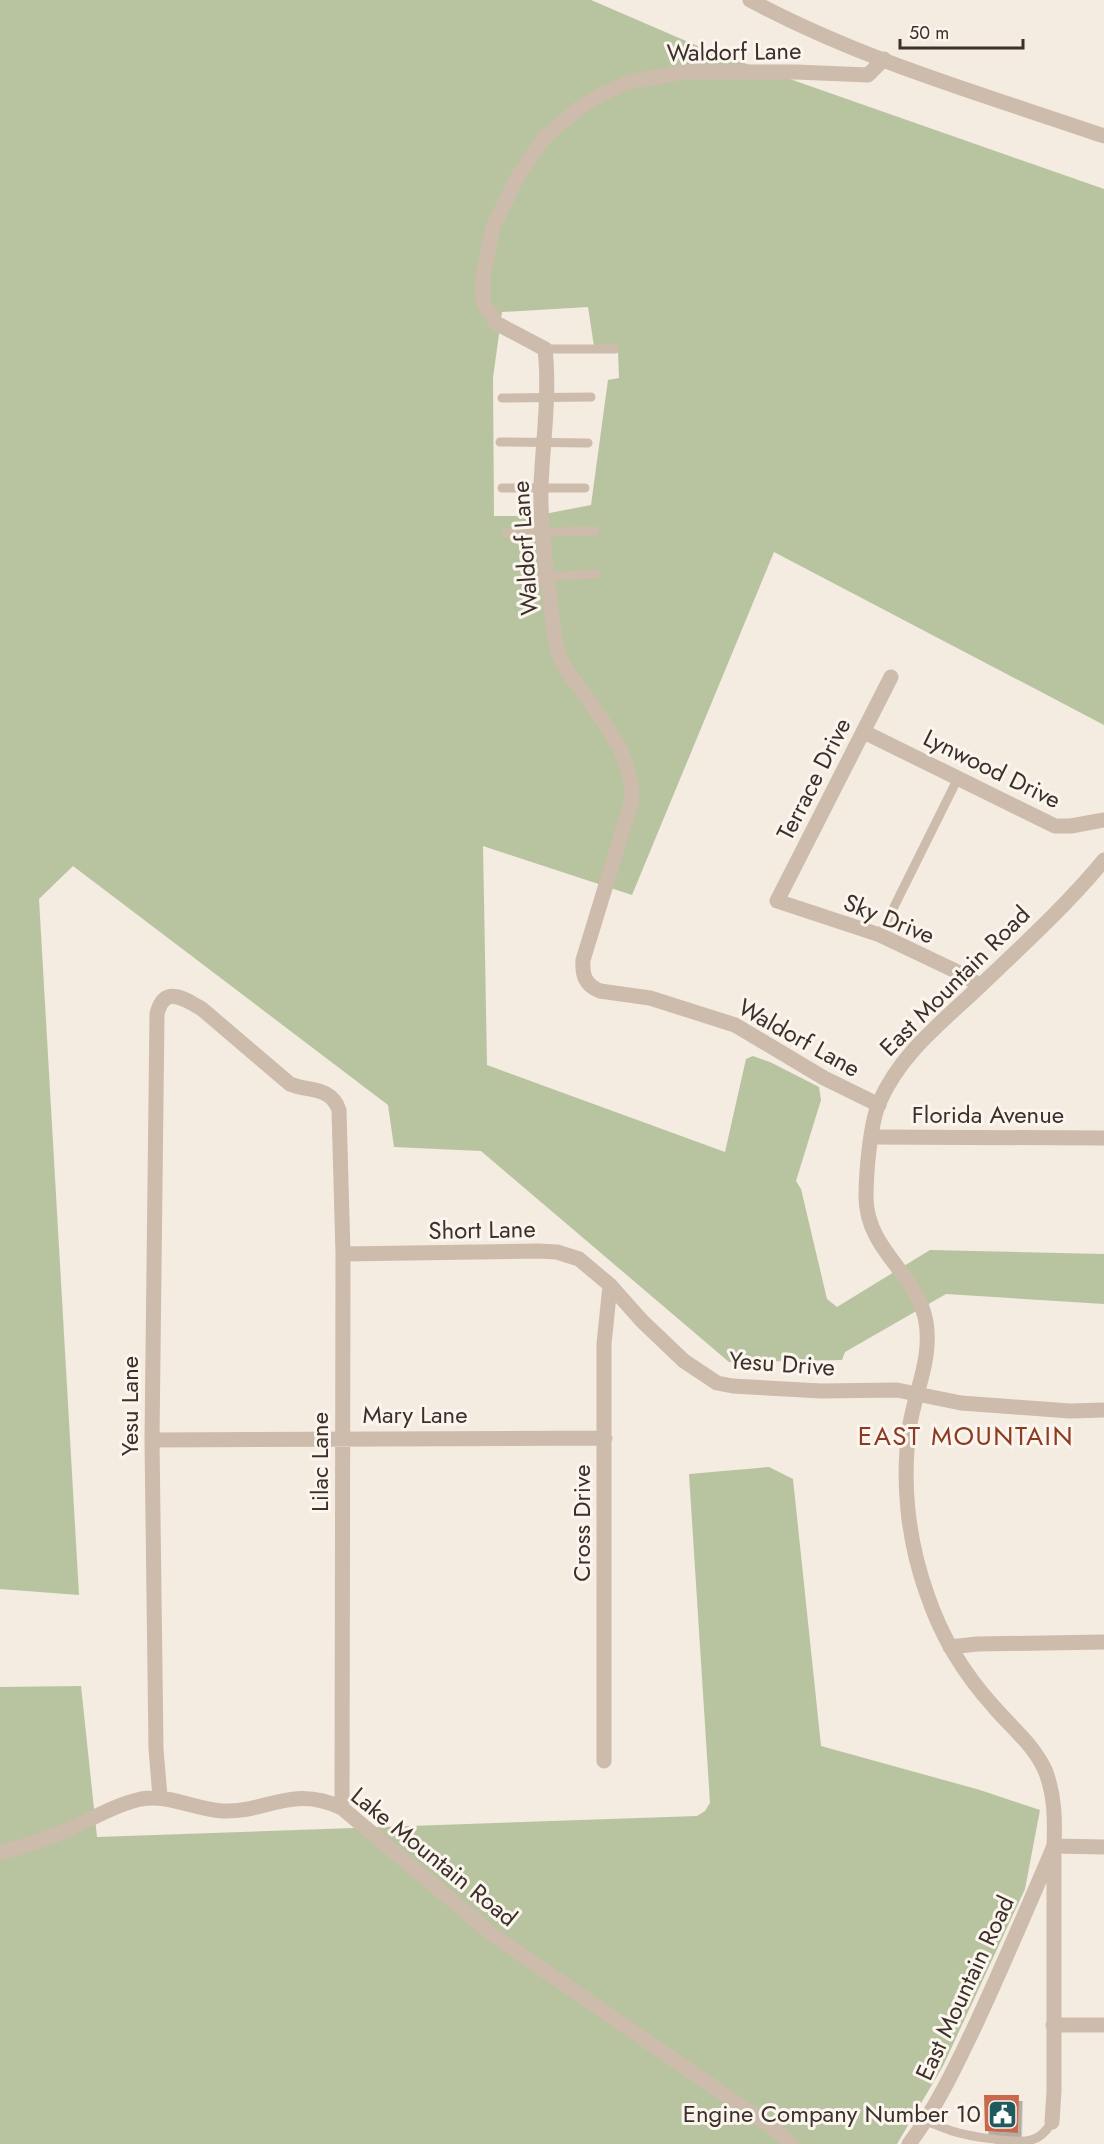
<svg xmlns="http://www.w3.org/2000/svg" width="1104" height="2144" font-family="Jost,sans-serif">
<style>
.green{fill:#b8c4a0;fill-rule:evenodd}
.building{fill:#c8694b;filter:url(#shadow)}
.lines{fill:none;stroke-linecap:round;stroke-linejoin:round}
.service{stroke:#cdbbac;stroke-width:9}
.minor{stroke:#cdbbac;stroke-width:15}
.tertiary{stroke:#cdbbac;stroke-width:15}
.labels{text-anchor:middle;stroke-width:6;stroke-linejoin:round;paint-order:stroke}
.street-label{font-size:24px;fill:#3b302b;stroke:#fbf5ee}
.poi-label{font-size:24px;fill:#3b302b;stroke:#fbf5ee;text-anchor:end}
.neighbourhood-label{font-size:26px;letter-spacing:1.5px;fill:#8c3b22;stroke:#fbf5ee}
</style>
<defs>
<filter id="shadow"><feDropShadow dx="3.5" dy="6" stdDeviation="0" flood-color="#0004"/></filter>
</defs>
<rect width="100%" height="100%" fill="#f4ebe1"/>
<path class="green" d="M0,0H591L707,50L1104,189V725L774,552L632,895L483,846L487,1065L725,1152L746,1059L753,1056L770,1062L819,1087L821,1100L796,1181L801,1189L827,1299L837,1307L930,1250L1104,1254V1304L946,1294L845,1352L842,1360L729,1362L481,1151L394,1147L388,1105L73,866L39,899L79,1595L0,1589ZM588,307L595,353L618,352L619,378L608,380L591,505L534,516H494L493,378L502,312Z
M769,1467L793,1479L821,1746L980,1790L1040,1810L1025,1889L943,2066L897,2144H0V1687L81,1686L97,1837L697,1816L705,1811L710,1803L689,1474Z"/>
<path class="building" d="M984,2095H1019L1018,2133L985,2131Z"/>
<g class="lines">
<path class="service" d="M545,349H615
M502,398L591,397
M500,442L588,443
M502,488H585
M507,533L595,531
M523,578L596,574
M880,935L958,778
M926,2121C934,2124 943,2128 952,2131C967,2136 1017,2144 1031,2140C1041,2138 1047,2130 1052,2122"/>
<path class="minor" d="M891,677L777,901L880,935L964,975L980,986
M864,732L1055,826H1071L1104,820
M879,1105L824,1078L735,1025L650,998L600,991C585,985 582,975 583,960L632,800C632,758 610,731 587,698C577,683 564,671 558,652C553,634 552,613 549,594C545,558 540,522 541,485C543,440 550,394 545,349L496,323L483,302V277L493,227L518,176L544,138L579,108L602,94L629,82L684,72H796L868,75L884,59
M873,1137L1104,1138
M343,1254L538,1251L557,1252L579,1259L610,1285L642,1321L684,1361L717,1383L733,1386L821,1391L897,1390L961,1403L1070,1411L1104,1410
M152,1440L605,1438
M950,1647L977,1644L1104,1642
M604,1761V1344L610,1285
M160,1797L156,1749L152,1440L157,1014C164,985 184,998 202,1009L290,1084C309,1092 331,1086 339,1110L343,1254L342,1808
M0,1852C22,1848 44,1840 65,1831C90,1820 114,1805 141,1799C169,1794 194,1809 222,1811C267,1813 292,1784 342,1808L493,1935L780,2133L791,2144
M1053,2025H1104
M1052,2122L1054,2091V1855
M909,2144C936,2108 955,2068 974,2028C1002,1968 1028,1907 1054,1846"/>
<path class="tertiary" d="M750,0C861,60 985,95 1104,136
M1104,860C1067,905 1021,947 979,987C941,1023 900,1054 879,1103C870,1125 866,1173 866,1198C867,1251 918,1274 926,1322C932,1358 916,1389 910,1424C901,1481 908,1541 927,1594C941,1636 964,1674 994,1707C1012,1728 1033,1744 1045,1770C1055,1795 1055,1820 1054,1846L1104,1847"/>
</g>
<defs>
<symbol id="civic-square" viewBox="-11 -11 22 22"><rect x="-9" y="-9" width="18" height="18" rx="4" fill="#1f5a5e" stroke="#fbf5ee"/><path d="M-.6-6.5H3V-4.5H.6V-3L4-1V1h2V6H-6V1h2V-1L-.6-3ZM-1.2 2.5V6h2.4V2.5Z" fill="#fff"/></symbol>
</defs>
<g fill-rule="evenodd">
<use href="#civic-square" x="986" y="2098" width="33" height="33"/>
</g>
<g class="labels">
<g class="street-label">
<text transform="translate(734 52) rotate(-1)" y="8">Waldorf Lane</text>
<text transform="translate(525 548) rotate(-94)" y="8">Waldorf Lane</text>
<text transform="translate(992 769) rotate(26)" y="8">Lynwood Drive</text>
<text transform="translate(814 779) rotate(-63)" y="8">Terrace Drive</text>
<text transform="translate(889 919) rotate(22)" y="8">Sky Drive</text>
<text transform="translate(955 981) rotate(-45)" y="8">East Mountain Road</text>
<text transform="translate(799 1038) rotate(29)" y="8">Waldorf Lane</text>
<text x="988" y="1123">Florida Avenue</text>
<text transform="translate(482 1230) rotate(-1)" y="8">Short Lane</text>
<text transform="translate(782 1364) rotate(4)" y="8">Yesu Drive</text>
<text transform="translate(130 1406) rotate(-90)" y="8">Yesu Lane</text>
<text x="415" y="1423">Mary Lane</text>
<text transform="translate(320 1462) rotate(-90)" y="8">Lilac Lane</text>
<text transform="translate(582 1523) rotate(-90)" y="8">Cross Drive</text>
<text transform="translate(434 1857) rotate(39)" y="8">Lake Mountain Road</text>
<text transform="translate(965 1988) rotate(-65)" y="8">East Mountain Road</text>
</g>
<g class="poi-label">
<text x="981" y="2122">Engine Company Number 10</text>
</g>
<g class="neighbourhood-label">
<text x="966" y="1445">EAST MOUNTAIN</text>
</g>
</g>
<path d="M900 39v9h123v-9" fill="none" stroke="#3b302b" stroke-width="3"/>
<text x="909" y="39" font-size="18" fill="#3b302b" stroke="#fbf5ee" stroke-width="4.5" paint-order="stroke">50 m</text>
</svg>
